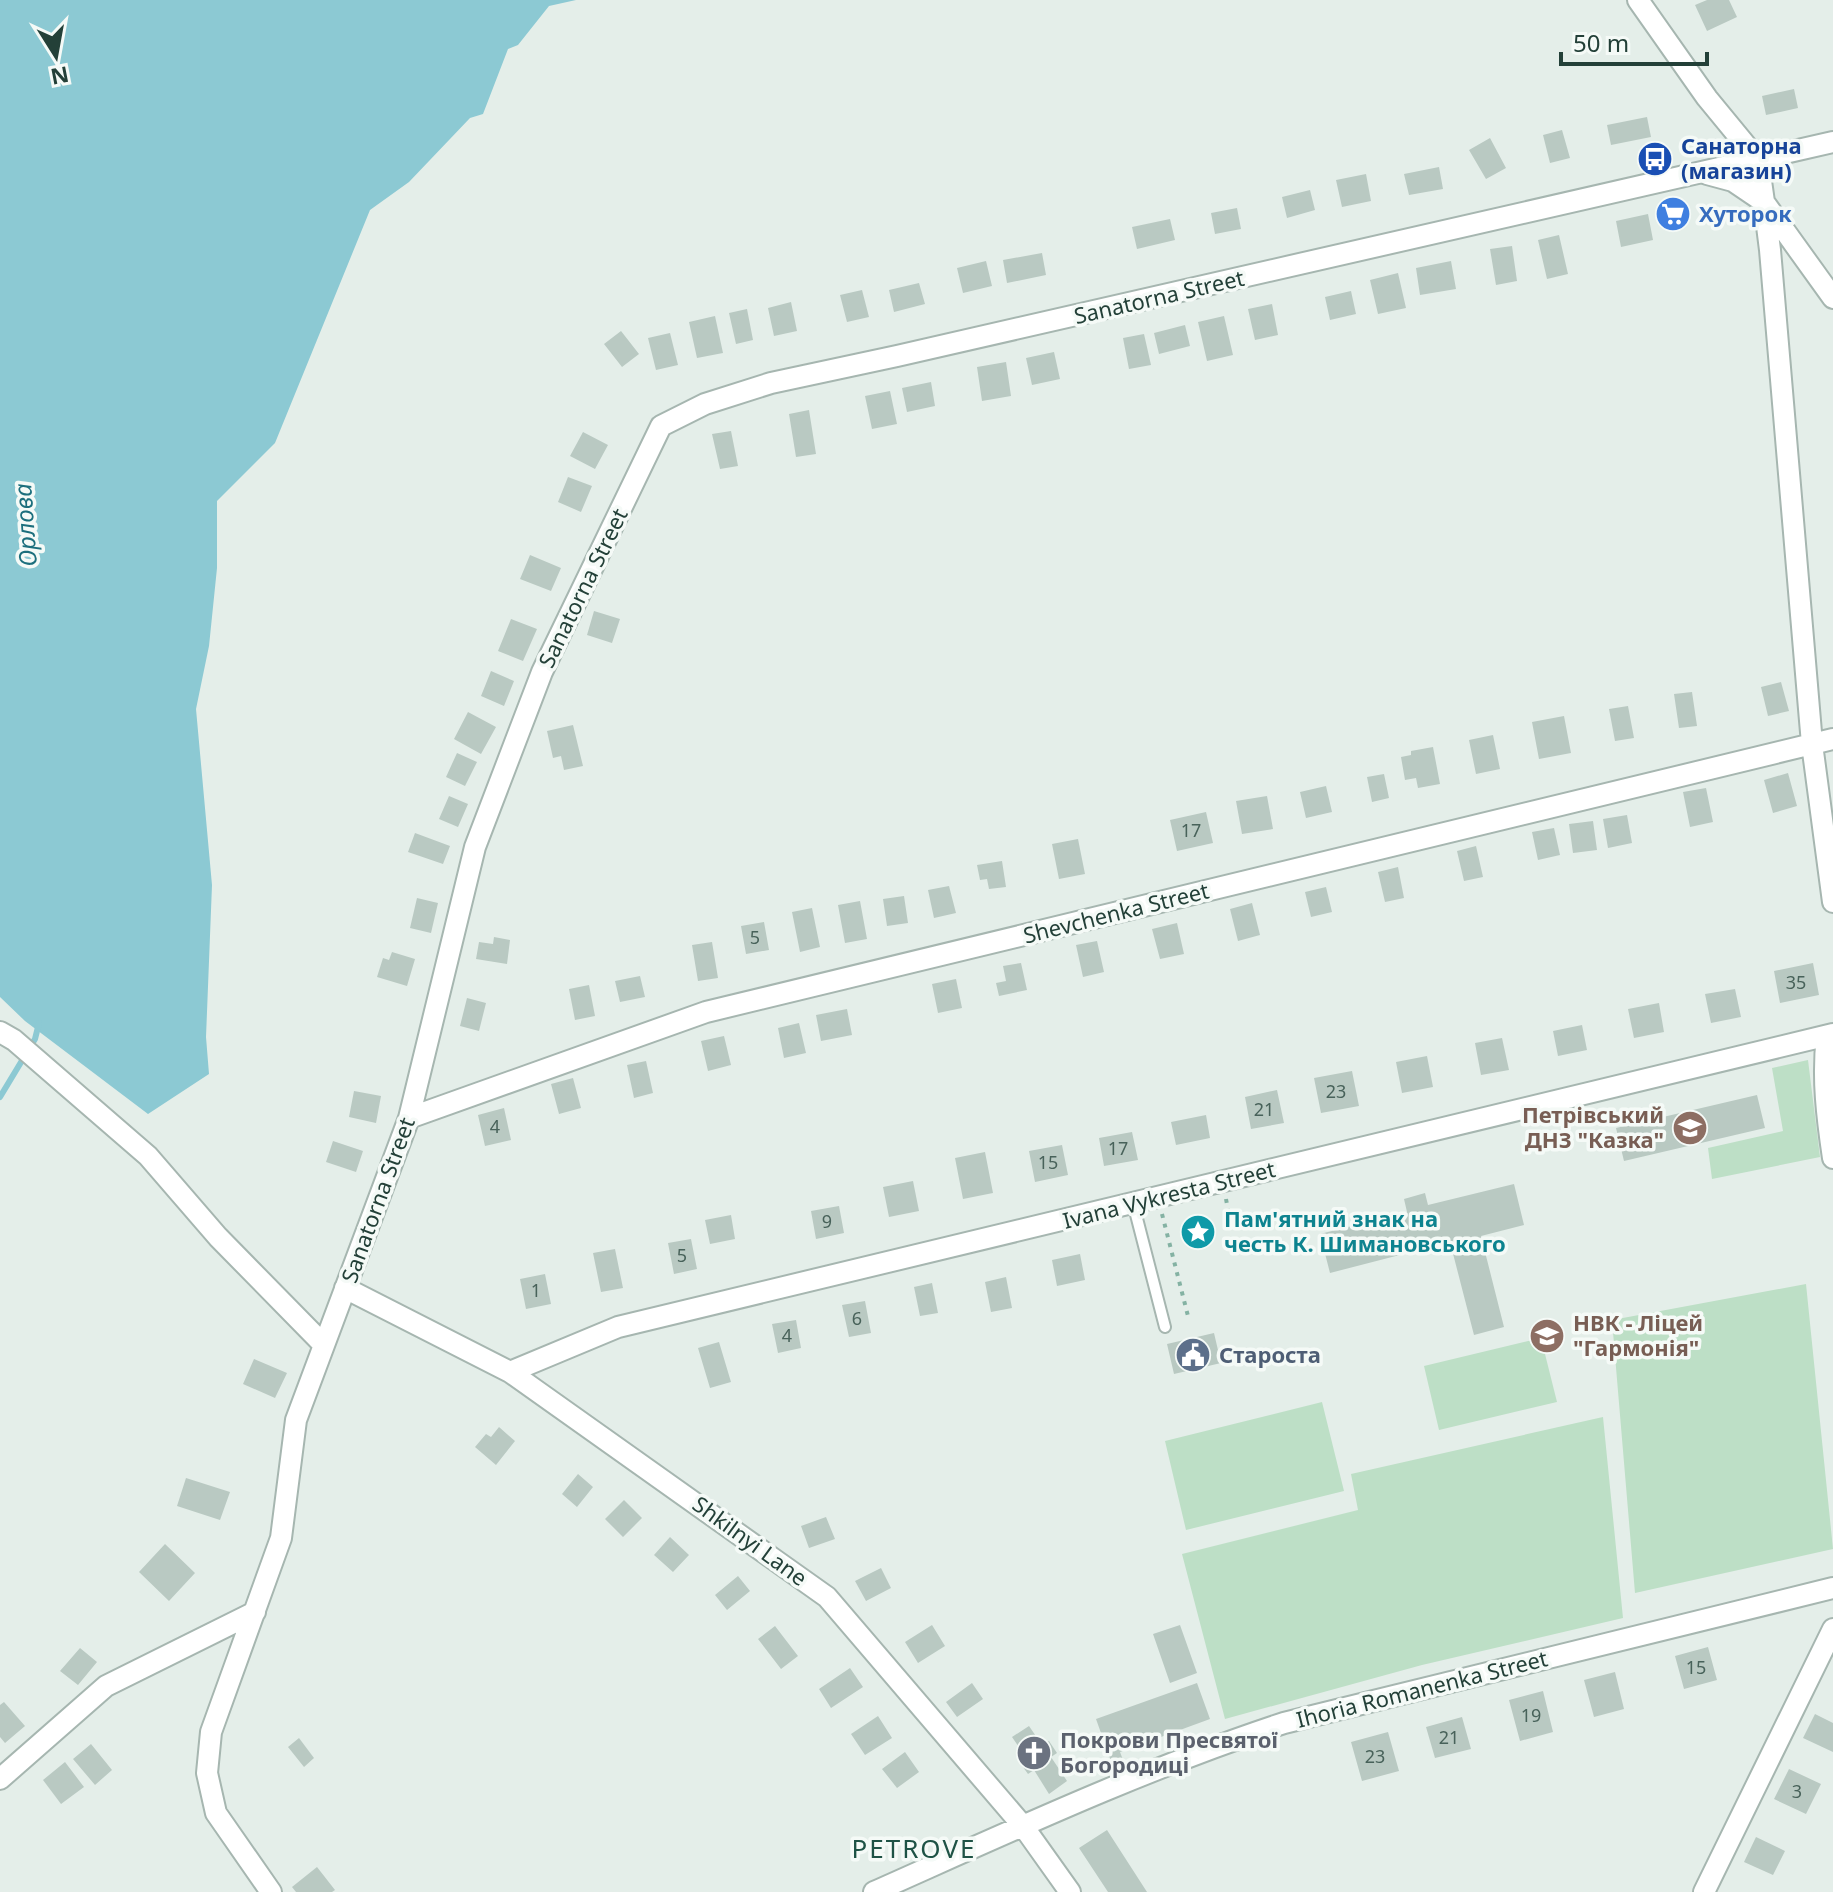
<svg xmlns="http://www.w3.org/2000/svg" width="1833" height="1892" font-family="'Noto Sans',sans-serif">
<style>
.green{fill:#bddfc6}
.water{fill:#8cc9d3}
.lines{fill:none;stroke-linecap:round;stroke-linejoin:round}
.stream{stroke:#8cc9d3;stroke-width:6}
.building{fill:#b9c9c2}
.service-casing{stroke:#a6b6b0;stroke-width:14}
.minor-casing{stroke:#a6b6b0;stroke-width:24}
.path{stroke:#84b2a3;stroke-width:4;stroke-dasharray:4 6;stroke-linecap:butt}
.service{stroke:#fff;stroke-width:10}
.minor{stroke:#fff;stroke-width:20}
.labels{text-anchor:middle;stroke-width:7;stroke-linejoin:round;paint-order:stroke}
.number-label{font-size:18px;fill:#48625a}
.transit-label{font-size:22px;font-weight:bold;fill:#164399;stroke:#f5faf7;text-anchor:start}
.shop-label{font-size:22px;font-weight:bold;fill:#366cbe;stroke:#f5faf7;text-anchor:start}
.street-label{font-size:22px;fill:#234038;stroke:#f5faf7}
.education-label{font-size:22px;font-weight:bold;fill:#785e54;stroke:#f5faf7;text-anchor:end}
.culture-label{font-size:22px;font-weight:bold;fill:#0d838f;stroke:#f5faf7;text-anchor:start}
.service-label{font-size:22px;font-weight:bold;fill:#4e5e75;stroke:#f5faf7;text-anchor:start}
.worship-label{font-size:22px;font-weight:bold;fill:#5b616d;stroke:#f5faf7;text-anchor:start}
.water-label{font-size:24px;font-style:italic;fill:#1c6f7d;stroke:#f5faf7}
.quarter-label{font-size:26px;letter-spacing:2px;fill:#1e5245;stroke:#f5faf7}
</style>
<rect width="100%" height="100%" fill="#e4eee9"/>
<path class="green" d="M1808,1060L1820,1157L1712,1179L1708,1148L1783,1131L1772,1068Z
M1806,1284L1833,1549L1635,1593L1612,1320Z
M1541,1338L1557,1402L1439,1430L1424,1366Z
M1322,1402L1344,1491L1186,1530L1165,1441Z
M1603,1417L1623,1618L1422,1665L1225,1719L1182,1554L1358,1510L1351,1474Z"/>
<path class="water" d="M0,0H576L549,6L518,45L508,49L483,114L470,118L409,182L370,210L275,443L217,501V568L209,646L196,709L212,885L206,1037L209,1074L148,1114L25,1021L0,997Z"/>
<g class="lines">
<path class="stream" d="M0,1097L35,1039L39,1023"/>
</g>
<path class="building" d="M1707,0H1729L1737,17L1707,31L1695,5Z
M1794,89L1798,108L1766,115L1762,96Z
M1647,117L1651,137L1611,145L1607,125Z
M1562,130L1570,158L1550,163L1543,135Z
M1490,138L1506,168L1486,179L1469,150Z
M1439,167L1443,189L1409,195L1404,174Z
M1366,174L1371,201L1342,207L1336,180Z
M1310,190L1315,210L1287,218L1282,197Z
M1686,202L1689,220L1660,226L1656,208Z
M1237,208L1241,229L1215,234L1211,213Z
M1648,214L1653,240L1621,247L1616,221Z
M1170,219L1175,240L1137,249L1132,227Z
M1559,235L1568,274L1547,279L1538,240Z
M1512,246L1517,281L1496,285L1490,249Z
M1042,253L1046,275L1007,283L1003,260Z
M986,261L992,286L963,293L957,268Z
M1451,261L1456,289L1420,295L1416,268Z
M1398,273L1406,308L1378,314L1370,280Z
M919,283L925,304L894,312L889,290Z
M862,290L869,317L847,322L840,295Z
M1351,291L1356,314L1330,320L1325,297Z
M791,302L797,331L774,336L768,308Z
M1272,304L1278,335L1255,340L1248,309Z
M747,309L753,340L736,344L729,313Z
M715,316L723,353L697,358L689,322Z
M1224,316L1233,355L1207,361L1198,322Z
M1185,325L1190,346L1159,354L1154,333Z
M621,331L639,354L622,367L604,344Z
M670,333L678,365L656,370L648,338Z
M1144,334L1151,365L1129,369L1123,338Z
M1054,352L1060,379L1032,385L1026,358Z
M1006,362L1011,396L982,401L977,367Z
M931,382L935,406L907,412L902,388Z
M890,391L897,424L872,429L865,396Z
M809,410L816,454L796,457L789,414Z
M731,431L738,466L720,469L712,434Z
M583,432L608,445L595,469L570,456Z
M568,477L592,486L581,512L558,502Z
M530,555L561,568L551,591L520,579Z
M594,611L620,619L612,643L587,635Z
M511,619L537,629L523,661L498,651Z
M491,671L514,681L504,706L481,696Z
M1781,682L1789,711L1768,716L1761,687Z
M1692,692L1697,726L1679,728L1674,694Z
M1628,706L1634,738L1615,741L1609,709Z
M468,712L496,727L481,754L454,739Z
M1564,716L1571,753L1539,759L1532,722Z
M573,725L583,766L564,770L561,756L553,758L547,731Z
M1493,735L1500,769L1476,774L1469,740Z
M1433,747L1440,784L1418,788L1416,778L1405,780L1401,757L1411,755V751Z
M457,753L477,762L465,786L446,777Z
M1788,773L1797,806L1773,813L1764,780Z
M1384,774L1389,798L1372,802L1367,777Z
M1326,786L1332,812L1306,818L1300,792Z
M1706,788L1713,822L1690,827L1683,792Z
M449,796L468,804L458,827L439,819Z
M1267,796L1273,829L1242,834L1236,801Z
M1206,812L1213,843L1177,851L1170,820Z
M1627,815L1632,843L1608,848L1603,819Z
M1593,821L1597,850L1573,853L1569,824Z
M1554,828L1560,855L1538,860L1532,832Z
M415,833L450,846L443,864L408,852Z
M1078,839L1085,874L1059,879L1052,844Z
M1476,846L1483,877L1464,881L1457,851Z
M1002,861L1006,887L989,889L987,879L980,880L977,865Z
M1398,867L1404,898L1385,902L1378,872Z
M949,886L956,913L934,918L928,890Z
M1326,887L1332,912L1311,917L1305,892Z
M904,896L908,923L887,926L883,899Z
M417,898L438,903L431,933L410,928Z
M860,901L867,939L845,943L838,905Z
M1252,903L1260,935L1238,941L1230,909Z
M812,908L820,947L800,952L792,912Z
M764,922L769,950L746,954L741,926Z
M1177,923L1184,954L1160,959L1152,929Z
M494,937L510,940L507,964L476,959L479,942L493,944Z
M1097,941L1104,972L1083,977L1076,945Z
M712,942L718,978L698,981L692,945Z
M392,952L415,959L407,986L377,977L383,958L389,960Z
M1021,963L1027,990L999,996L996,983L1006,981L1003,966Z
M1813,963L1819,995L1780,1003L1774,971Z
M640,976L645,997L620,1002L615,981Z
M956,979L962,1008L938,1013L932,984Z
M589,985L595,1016L575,1020L569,989Z
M1735,989L1741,1017L1711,1023L1705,994Z
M467,998L486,1003L479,1031L460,1026Z
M1659,1003L1664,1032L1634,1038L1628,1009Z
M847,1009L852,1035L821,1041L816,1015Z
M799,1023L806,1053L784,1058L778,1028Z
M1582,1025L1587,1050L1558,1056L1553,1031Z
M724,1036L731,1065L708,1071L701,1041Z
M1502,1038L1509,1070L1481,1075L1475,1043Z
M1427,1056L1433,1087L1402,1093L1396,1062Z
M646,1061L653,1093L634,1098L627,1065Z
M1352,1071L1359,1106L1321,1113L1314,1078Z
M573,1078L581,1108L559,1114L551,1084Z
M1277,1090L1284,1123L1251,1129L1245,1097Z
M354,1091L381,1096L376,1123L349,1117Z
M1757,1095L1765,1128L1624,1161L1616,1128Z
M504,1108L511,1140L485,1146L478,1115Z
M1206,1115L1210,1138L1176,1145L1171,1122Z
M1132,1132L1138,1160L1104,1166L1099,1138Z
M333,1141L363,1151L356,1172L326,1162Z
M1062,1145L1068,1175L1035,1182L1029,1151Z
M985,1152L993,1193L963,1199L955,1158Z
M913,1181L919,1211L889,1217L883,1187Z
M1514,1184L1524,1225L1481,1236L1504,1327L1474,1335L1450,1242L1330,1273L1320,1234L1407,1212L1404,1199L1425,1193L1428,1205Z
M839,1206L844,1233L816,1239L811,1211Z
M731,1215L735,1239L710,1244L705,1220Z
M691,1239L697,1269L674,1274L668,1243Z
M615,1249L623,1288L601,1292L593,1253Z
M1080,1254L1085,1280L1057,1286L1052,1260Z
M545,1274L551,1304L526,1309L520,1279Z
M1006,1277L1012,1308L991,1312L985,1282Z
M932,1283L938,1313L920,1316L914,1287Z
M865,1301L871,1333L849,1337L842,1305Z
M796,1320L801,1348L778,1353L772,1324Z
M1214,1333L1221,1363L1174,1374L1167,1344Z
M719,1342L731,1382L710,1388L698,1348Z
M254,1359L287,1373L275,1398L243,1384Z
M499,1427L515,1441L496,1465L475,1447L486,1434L491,1437Z
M578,1474L593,1487L577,1507L562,1494Z
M186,1478L230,1492L220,1520L177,1506Z
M624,1500L642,1518L623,1537L605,1519Z
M826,1517L835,1539L809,1548L801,1526Z
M670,1537L689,1555L673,1572L654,1555Z
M165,1544L195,1573L169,1601L139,1572Z
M881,1568L891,1588L866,1601L855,1581Z
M738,1576L750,1591L727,1610L715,1595Z
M932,1625L945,1646L918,1663L905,1642Z
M1180,1625L1197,1673L1170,1683L1153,1634Z
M775,1626L798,1656L781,1669L758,1639Z
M1708,1647L1717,1680L1684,1689L1675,1656Z
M80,1648L97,1662L78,1685L60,1671Z
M850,1668L863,1687L831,1708L819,1689Z
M1615,1672L1624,1709L1594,1717L1584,1680Z
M972,1683L983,1699L957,1717L946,1702Z
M1197,1683L1210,1719L1120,1752L1123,1760L1112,1764L1096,1719Z
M1543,1691L1553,1732L1520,1741L1509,1700Z
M4,1702L25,1726L5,1743L0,1737V1705Z
M1815,1714L1833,1723V1752L1803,1738Z
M878,1716L892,1738L865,1755L851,1734Z
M1462,1717L1471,1749L1435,1758L1426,1727Z
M1029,1726L1042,1745L1049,1741L1057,1753L1051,1757L1067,1781L1049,1794L1034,1770L1028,1774L1018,1760L1025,1756L1012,1737Z
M1388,1732L1399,1771L1362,1781L1351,1742Z
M299,1738L314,1758L304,1767L288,1747Z
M91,1744L112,1770L95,1785L73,1759Z
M905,1752L919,1772L897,1788L882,1769Z
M65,1762L84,1787L61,1804L43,1780Z
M1789,1769L1821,1784L1806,1814L1774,1799Z
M1107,1830L1147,1892H1108L1079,1848Z
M1756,1837L1785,1851L1773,1875L1744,1862Z
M317,1867L335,1890L332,1892H296L292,1887Z"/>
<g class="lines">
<defs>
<path id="service" d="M1133,1203L1165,1327"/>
<path id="minor" d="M1638,0L1707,98L1758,160L1764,202L1833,298
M1707,174L1733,181L1764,202L1770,250L1812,744L1833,902
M0,1032L14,1040L148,1156L218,1237L324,1345
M1827,1036C1822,1077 1827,1118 1833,1158
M409,1118L706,1012L1833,739
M345,1288L510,1372L827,1597L1023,1826L1070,1892
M510,1372L618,1327L1833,1034
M0,1779L106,1686L255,1612
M271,1892L216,1813L207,1773L211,1732L281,1538L296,1420L409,1118L475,847L542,672L661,426L705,404L771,383L897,356L1833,142
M874,1892C1009,1832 1144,1769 1284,1723L1833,1588
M1704,1892L1833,1629"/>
</defs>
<use href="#service" class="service-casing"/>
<use href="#minor" class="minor-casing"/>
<path class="path" d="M1226,1199L1230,1220
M1162,1214L1189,1320"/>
<use href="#service" class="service"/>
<use href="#minor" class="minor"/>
</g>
<defs>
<symbol id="bus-disc" viewBox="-11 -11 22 22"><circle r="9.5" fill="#1a4fb4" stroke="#f5faf7"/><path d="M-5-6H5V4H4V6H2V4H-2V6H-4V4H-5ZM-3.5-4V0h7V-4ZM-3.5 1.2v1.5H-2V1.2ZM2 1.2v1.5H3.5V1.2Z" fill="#fff"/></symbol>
<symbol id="supermarket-disc" viewBox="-11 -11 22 22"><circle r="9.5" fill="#3f7fe0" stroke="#f5faf7"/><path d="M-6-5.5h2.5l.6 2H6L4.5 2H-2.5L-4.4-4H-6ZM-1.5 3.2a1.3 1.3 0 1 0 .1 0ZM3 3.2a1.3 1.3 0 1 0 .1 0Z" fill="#fff"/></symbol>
<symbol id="school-disc" viewBox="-11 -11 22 22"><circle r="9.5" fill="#8d6e63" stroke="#f5faf7"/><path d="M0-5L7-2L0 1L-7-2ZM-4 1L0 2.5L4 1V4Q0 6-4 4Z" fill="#fff"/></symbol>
<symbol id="sight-disc" viewBox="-11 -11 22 22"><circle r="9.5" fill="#0f9aa8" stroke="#f5faf7"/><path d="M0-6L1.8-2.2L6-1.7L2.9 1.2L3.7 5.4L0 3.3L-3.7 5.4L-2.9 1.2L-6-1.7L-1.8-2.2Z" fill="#fff"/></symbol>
<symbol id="civic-disc" viewBox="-11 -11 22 22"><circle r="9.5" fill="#5c6f8a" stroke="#f5faf7"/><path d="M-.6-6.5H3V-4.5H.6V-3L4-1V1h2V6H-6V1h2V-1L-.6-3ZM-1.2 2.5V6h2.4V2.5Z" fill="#fff"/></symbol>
<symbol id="church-disc" viewBox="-11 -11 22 22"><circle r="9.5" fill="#6b7280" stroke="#f5faf7"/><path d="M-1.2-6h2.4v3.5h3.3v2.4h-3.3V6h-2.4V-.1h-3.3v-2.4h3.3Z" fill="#fff"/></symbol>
</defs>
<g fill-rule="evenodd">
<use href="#bus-disc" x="1635" y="139" width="40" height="40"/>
<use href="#supermarket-disc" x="1653" y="194" width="40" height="40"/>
<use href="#school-disc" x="1670" y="1108" width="40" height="40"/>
<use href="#sight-disc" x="1178" y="1212" width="40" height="40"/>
<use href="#school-disc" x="1527" y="1316" width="40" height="40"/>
<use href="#civic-disc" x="1173" y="1335" width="40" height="40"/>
<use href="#church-disc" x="1014" y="1733" width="40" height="40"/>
</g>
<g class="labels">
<g class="number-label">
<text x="1191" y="837">17</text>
<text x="755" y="944">5</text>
<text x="1796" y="989">35</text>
<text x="1336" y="1098">23</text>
<text x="1264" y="1116">21</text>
<text x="495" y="1133">4</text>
<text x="1118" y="1155">17</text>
<text x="1048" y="1169">15</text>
<text x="827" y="1228">9</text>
<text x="682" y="1262">5</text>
<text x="536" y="1297">1</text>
<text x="857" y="1325">6</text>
<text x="787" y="1342">4</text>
<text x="1696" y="1674">15</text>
<text x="1531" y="1722">19</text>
<text x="1449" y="1744">21</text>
<text x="1375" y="1763">23</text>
<text x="1797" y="1798">3</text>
</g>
<g class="transit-label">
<text x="1681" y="154">Санаторна<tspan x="1681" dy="25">(магазин)</tspan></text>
</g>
<g class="shop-label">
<text x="1699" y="222">Хуторок</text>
</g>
<g class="street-label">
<text transform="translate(1159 297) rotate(-13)" y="8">Sanatorna Street</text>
<text transform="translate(583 588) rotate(-64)" y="8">Sanatorna Street</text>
<text transform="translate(1116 913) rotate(-14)" y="8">Shevchenka Street</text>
<text transform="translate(1169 1195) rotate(-14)" y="8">Ivana Vykresta Street</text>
<text transform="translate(378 1200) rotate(-70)" y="8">Sanatorna Street</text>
<text transform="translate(750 1541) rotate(36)" y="8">Shkilnyi Lane</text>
<text transform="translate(1422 1689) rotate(-14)" y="8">Ihoria Romanenka Street</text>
</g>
<g class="education-label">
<text x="1664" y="1123">Петрівський<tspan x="1664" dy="25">ДНЗ "Казка"</tspan></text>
<text x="1573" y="1331" text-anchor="start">НВК - Ліцей<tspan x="1573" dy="25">"Гармонія"</tspan></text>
</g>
<g class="culture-label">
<text x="1224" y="1227">Пам'ятний знак на<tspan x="1224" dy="25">честь К. Шимановського</tspan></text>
</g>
<g class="service-label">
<text x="1219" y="1363">Староста</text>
</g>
<g class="worship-label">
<text x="1060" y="1748">Покрови Пресвятої<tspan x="1060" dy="25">Богородиці</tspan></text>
</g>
<g class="water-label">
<text transform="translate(26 525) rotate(-94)" y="8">Орлова</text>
</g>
<g class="quarter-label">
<text x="914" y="1858">PETROVE</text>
</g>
</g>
<g transform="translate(56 56) rotate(169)" stroke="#f5faf7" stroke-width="6" paint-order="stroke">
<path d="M0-6L14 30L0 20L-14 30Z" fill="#234038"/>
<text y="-12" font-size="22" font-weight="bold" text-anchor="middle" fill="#234038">N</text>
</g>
<path d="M1561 52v12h146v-12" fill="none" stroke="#234038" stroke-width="4"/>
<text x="1573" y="52" font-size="24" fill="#234038" stroke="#f5faf7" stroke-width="6" paint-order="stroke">50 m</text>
</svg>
